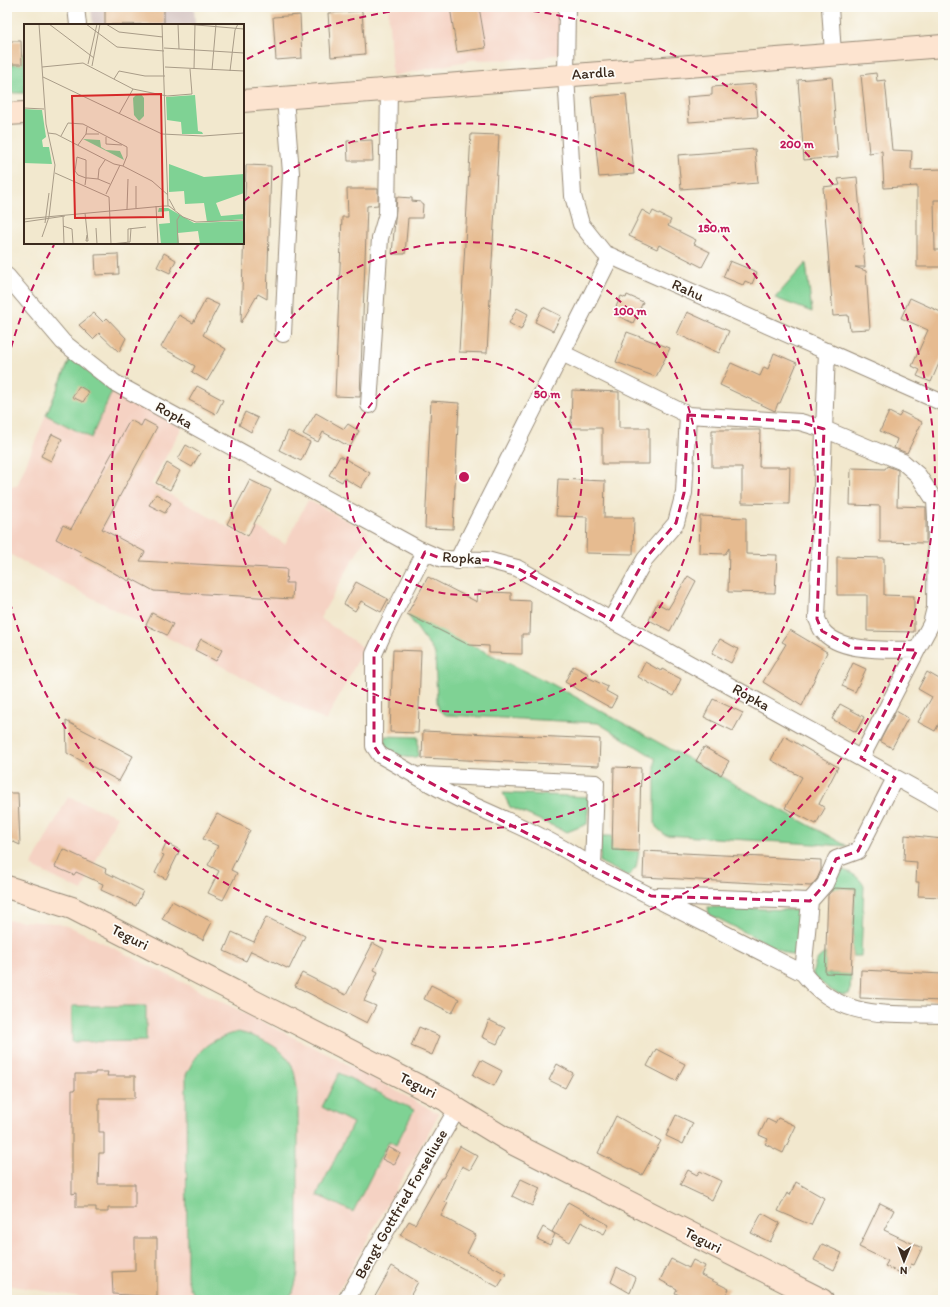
<svg xmlns="http://www.w3.org/2000/svg" width="950" height="1307" font-family="Itim,sans-serif">
<style>
.built{fill:#f5d2c3}
.industrial{fill:#d1bfbd}
.green{fill:#7fd294;stroke:#5d7e59}
.building{fill:#e6bb90}
.lines{fill:none;stroke-linecap:round;stroke-linejoin:round}
.street-casing{stroke:#968976;stroke-width:18}
.secondary-casing{stroke:#968976;stroke-width:24}
.street{stroke:#fff;stroke-width:16}
.secondary{stroke:#fde4d0;stroke-width:22}
.marked{fill:none;stroke:#c2185b;stroke-width:3;stroke-dasharray:8 5;stroke-linejoin:round}
.ring{fill:none;stroke:#c2185b;stroke-width:2;stroke-dasharray:7 5}
.labels{text-anchor:middle;stroke-width:3.5;stroke-linejoin:round;paint-order:stroke}
.street-label{font-size:15px;fill:#3b2a1e;stroke:#fdfcf7}
.inset-road{fill:none;stroke:#a99c88;stroke-width:1}
.view{fill:#d62828;fill-opacity:0.15;stroke:#d62828;stroke-width:2}
.inset-edge{fill:none;stroke:#3b2a1e;stroke-width:2}
.centre{fill:#c2185b;stroke:#fdfcf7;stroke-width:2}
.ring-label{font-size:12px;text-anchor:middle;font-weight:bold;fill:#c2185b;stroke:#fdfcf7;stroke-width:3.5;stroke-linejoin:round;paint-order:stroke}
</style>
<rect width="100%" height="100%" fill="#fdfcf7"/>
<filter id="ink" filterUnits="userSpaceOnUse"><feTurbulence type="fractalNoise" baseFrequency=".025" numOctaves="2"/><feDisplacementMap in="SourceGraphic" scale="8" xChannelSelector="R" yChannelSelector="G"/><feConvolveMatrix kernelMatrix="1 2 1 2 8 2 1 2 1" color-interpolation-filters="sRGB"/></filter>
<filter id="wash" filterUnits="userSpaceOnUse"><feTurbulence type="fractalNoise" baseFrequency=".012" numOctaves="4" result="noise"/><feDisplacementMap in="SourceGraphic" scale="16" xChannelSelector="R" yChannelSelector="G"/><feGaussianBlur stdDeviation="0.9" result="paint"/><feColorMatrix in="noise" values="0 0 0 0 0 0 0 0 0 0 0 0 0 0 0 0 0 1.4 0 .05"/><feComposite in="paint" operator="in"/></filter>
<g filter="url(#wash)">
<rect width="100%" height="100%" fill="#f2e8ce"/>
<path class="built" d="M388,7H567V52L537,59L472,60L392,76Z
M114,387L182,427L151,484L251,540L257,527L285,544L308,500L369,532L320,618L364,648L326,721L7,553V486H17L46,415L91,437Z
M68,797L117,816L82,891L31,866Z
M7,920L56,923L73,928L341,1061L439,1114L333,1300H99L7,1285Z"/>
<path class="industrial" d="M91,7H194L195,25H93Z"/>
<path class="green" d="M22,54H25V93H7V64H22Z
M806,263L812,312L775,298Z
M72,355L114,387L91,438L46,415Z
M407,614L552,684L847,846L665,835L656,827L655,823V758L598,723L446,715L439,710L437,702L435,654Z
M385,736L418,737V756C407,761 394,753 385,748Z
M503,793L589,797L587,824L567,832L510,807Z
M601,836H612V850L639,851L636,868L628,876L600,862Z
M838,869C848,870 859,876 864,886L861,956H852L855,889L828,888Z
M708,907L790,910L796,911L802,916L800,954L790,955L709,914Z
M826,953L825,973L851,974L850,993C839,1001 822,982 813,976C813,966 816,957 826,953Z
M72,1006H146V1041L72,1042Z
M238,1032C257,1036 287,1048 293,1069C296,1076 296,1085 298,1093V1274L293,1292L287,1300H198L190,1288L187,1277L186,1075C200,1047 207,1041 238,1032Z
M339,1073L414,1110L396,1145L389,1141L353,1212L317,1195L353,1123L322,1107Z"/>
<g id="blocks">
<path class="building" d="M105,7H164V24L105,25Z
M450,7H479L486,48L457,52Z
M362,11L365,54L331,57L328,13Z
M300,15L302,58L276,60L273,17Z
M7,41H21L22,64H7Z
M876,73L877,81L885,80L892,150L912,151L911,170L943,169V200H934L935,250H943V267H917V186L884,188L882,151L869,153L861,75Z
M832,77L838,157L804,160L798,80Z
M755,84L758,117L689,122L687,97L712,95V87Z
M626,94L634,174L599,177L591,97Z
M471,134L499,135L487,353L459,352Z
M372,140L373,161H348L347,141Z
M755,149L758,183L681,189L678,155Z
M246,165L271,166L267,299L258,294L241,323Z
M857,177L865,267H855L866,271L870,329L850,330L848,315L833,316L823,187L840,185L838,179Z
M347,189H378V205L367,206L360,397L335,396L342,217H348Z
M397,197L412,198V201L421,202V204H423L422,218H408L405,254H392Z
M642,210L651,215L653,211L671,220L668,226L696,240L694,244L710,252L702,267L659,245L657,249L629,236Z
M164,253L176,260L170,273L157,267Z
M118,254L119,274L96,275L95,255Z
M730,261L757,272L752,284L745,281L743,285L723,277Z
M627,295L643,302L633,323L618,316L620,311L615,309L621,296L626,298Z
M910,298L943,313V354L931,382L917,376L920,370L912,366L928,330L901,318Z
M206,299L219,305L203,335L226,349L207,381L192,372L195,366L161,347L179,315L193,323Z
M543,307L561,316L553,331L535,322Z
M517,308L528,314L521,330L509,323Z
M687,312L729,331L719,353L677,334Z
M94,313L103,322L107,318L126,338L119,352L99,333L93,339L79,325Z
M627,332L670,348L656,377L616,362Z
M774,353L797,363L780,403H778L775,411L720,385L731,363L760,376L764,367L768,369Z
M79,386L89,392L83,402L72,397Z
M197,386L223,400L216,414L189,400Z
M572,390L619,392V428H649V464H602V428H571Z
M431,401L459,403L453,529L425,528Z
M245,412L258,418L251,432L239,425Z
M889,412L899,417L902,412L922,422L907,453L894,448L897,439L880,431Z
M316,413L344,429L348,424L359,431L350,447L323,432L318,442L303,434Z
M130,420L141,426L144,420L157,427L102,529L145,552L140,561L287,569L286,583H293L292,599L154,591L130,578L129,581L79,554L81,552L56,539L63,525L71,529Z
M712,430H760L759,467H790L789,504L742,503V467H712Z
M288,431L310,442L301,461L279,450Z
M52,434L62,439L51,461L41,456Z
M186,445L200,453L192,467L178,459Z
M340,456L370,473L361,488L344,478L342,482L329,475Z
M167,463L180,471L170,490L156,483Z
M887,466L898,470L897,506L926,507V543L880,542V506L850,505L851,468L885,469Z
M558,479L605,481L604,518H634L633,554L586,553L587,517L556,516Z
M250,480L271,490L248,536L227,524Z
M156,494L171,503L165,513L149,505Z
M700,516L746,518V554L777,555L775,593L728,592L729,548L725,554L699,553Z
M837,557L884,558V595L914,596V632L867,631V595H837Z
M688,576L696,581L670,631L649,620L657,603L668,609Z
M428,577L477,602L478,591L511,593V600L531,601L530,634H522V654L489,653V646L469,645L407,614Z
M356,582L388,599L381,612L361,601L355,611L344,604Z
M152,613L173,624L167,635L146,625Z
M790,630L827,652L802,706L763,682L786,644L782,642Z
M201,639L222,650L216,661L195,650Z
M720,639L738,649L731,663L712,653Z
M393,650L421,651L418,733L390,732Z
M645,662L661,671L662,669L681,679L673,696L638,677Z
M853,663L866,669L855,692L842,686Z
M573,666L589,674L587,677L608,687L606,691L617,697L611,708L565,682Z
M927,672L941,680L943,676V716L935,731L918,722L932,697L918,689Z
M713,699L743,713L733,731L704,717Z
M840,704L864,717L856,732L832,719Z
M896,711L908,718L892,748L880,741Z
M66,721L133,756L119,781L67,753Z
M423,731L600,739L599,766L422,758Z
M784,736L838,767L819,804L825,808L816,824L785,808L802,777L771,760Z
M704,747L729,761L721,775L696,761Z
M614,767L641,768L639,851L612,850Z
M7,793H18L20,845L7,839Z
M217,814L250,830L231,870L237,873L223,900L208,893L219,871L208,865L218,846L203,839Z
M905,835L943,839V897L918,896L919,882H916L917,862L904,861Z
M166,843L180,850L166,879L155,873L164,855L161,854Z
M63,849L106,869L105,872L143,891L136,906L101,890L103,884L76,872L74,875L55,867Z
M644,851L821,860V870L817,879L811,886L643,877Z
M834,888L855,889L851,974L825,973L828,895Z
M172,901L212,922L203,940L162,919Z
M266,917L305,936L289,969L251,951L246,961L224,951L232,932L254,942Z
M373,943L384,949L374,970L378,972L364,1001L376,1006L367,1023L295,986L302,973L346,995Z
M861,970L943,974V1001L860,998Z
M431,985L459,999L452,1013L424,999Z
M489,1020L505,1028L497,1044L482,1037Z
M419,1027L440,1036L432,1055L411,1046Z
M656,1049L685,1064L676,1081L647,1066Z
M481,1060L502,1071L494,1086L473,1075Z
M557,1064L573,1073L565,1088L549,1080Z
M95,1072H108L107,1076H135V1098H99V1132H104V1153H99L98,1184H135V1208H108V1212H96V1207H76V1193L72,1194V1090H75V1074H95Z
M676,1115L693,1123L683,1144L666,1136Z
M616,1116L661,1141L642,1175L598,1153Z
M778,1118L796,1126L783,1153L765,1144L768,1139L759,1135L767,1119L775,1123Z
M460,1146L478,1156L470,1170L462,1166L445,1202L448,1203L441,1216L476,1235L467,1253L506,1274L498,1287L400,1235L409,1221L415,1224L441,1178H443Z
M388,1147L400,1153L394,1165L382,1159Z
M688,1170L697,1175L700,1171L721,1181L712,1200L680,1185Z
M521,1179L540,1188L532,1206L512,1196Z
M796,1182L824,1198L811,1225L778,1211L787,1193L790,1195Z
M568,1202L609,1225L604,1234L581,1222L570,1242L552,1232Z
M880,1203L894,1210L884,1230L922,1248L914,1265L911,1264L906,1276L885,1266L888,1261L859,1247Z
M762,1213L780,1223L770,1242L751,1233Z
M543,1227L555,1234L550,1245L537,1239Z
M135,1238H157V1297L113,1294L112,1272L135,1271Z
M822,1244L842,1253L834,1270L814,1260Z
M671,1259L689,1268L693,1260L705,1266L701,1275L729,1289L723,1300H689L675,1293L677,1289L660,1280Z
M392,1266L418,1282L408,1300H373Z
M617,1267L636,1278L630,1293L611,1282Z"/>
</g>
</g>
<g filter="url(#ink)">
<use href="#blocks" fill-opacity="0" stroke="#968976" stroke-width="1"/>
<g class="lines">
<defs>
<path id="street" d="M76,7L78,25
M567,7L566,75L573,196L581,224L604,253L943,403
M830,7L833,54
M7,276L63,342L115,383L417,548L442,559L487,560L517,568L943,804
M283,334L291,173L285,98
M562,353L688,415
M369,405L380,238L387,214L389,90
M425,552L383,634L374,654V746L380,755C409,771 438,790 468,803C511,822 555,841 593,867L803,973C840,1021 888,1013 943,1015
M457,561L611,256
M611,620L645,559L676,523L684,493L688,415L800,422L824,429L903,462L918,475L935,501L936,517L935,608L931,624L917,650C890,649 840,654 822,630C820,628 819,622 817,619C820,530 824,440 827,351
M861,758L917,650
M422,775L596,783L593,867
M657,896L810,901L803,973
M810,901L825,884L836,859L858,851L895,778
M346,1300L457,1109"/>
<path id="secondary" d="M243,101L943,46
M7,114L25,113
M7,887L72,908L446,1100L457,1109L514,1144L822,1300"/>
</defs>
<use href="#street" class="street-casing"/>
<use href="#secondary" class="secondary-casing"/>
<use href="#street" class="street"/>
<use href="#secondary" class="secondary"/>
</g>
</g>
<path class="marked" d="M688,415L800,422L824,429L817,619L822,631L853,648L917,650L861,758L895,778L858,851L836,859L825,884L810,901L651,896L467,803L380,755L374,746V654L425,552L442,559L487,560L517,568L611,620L645,559L676,523L684,493Z"/>
<g class="ring">
<circle cx="464" cy="477" r="118"/>
<circle cx="464" cy="477" r="235"/>
<path d="M244 201A353 353 0 1 1 200 243"/>
<path d="M8 359A471 471 0 0 1 54 245M247 59A471 471 0 0 1 431 7M497 7A471 471 0 1 1 8 595"/>
</g>
<g class="labels">
<g class="street-label">
<text transform="translate(593 73) rotate(-4)" y="5">Aardla</text>
<text transform="translate(688 290) rotate(24)" y="5">Rahu</text>
<text transform="translate(174 415) rotate(29)" y="5">Ropka</text>
<text transform="translate(462 558) rotate(4)" y="5">Ropka</text>
<text transform="translate(751 697) rotate(29)" y="5">Ropka</text>
<text transform="translate(130 937) rotate(27)" y="5">Teguri</text>
<text transform="translate(418 1085) rotate(27)" y="5">Teguri</text>
<text transform="translate(401 1204) rotate(-60)" y="5">Bengt Gottfried Forseliuse</text>
<text transform="translate(703 1240) rotate(27)" y="5">Teguri</text>
</g>
</g>
<g transform="translate(24 24)">
<rect width="220" height="220" fill="#f2e8ce"/>
<path d="M113,70H117L120,74V92L115,97L110,91L109,74ZM171,71L174,107L178,108L179,110H158L157,98L143,96L142,73ZM0,85L18,86L22,113L18,116L19,123H25L28,140L0,139ZM59,115L76,116L77,123L82,126L96,127L100,136ZM145,140L180,153L220,150V169L192,179L197,192L220,190V195L183,198L180,179L161,180L160,167L145,168ZM135,184H144L170,199L220,197V220H176L174,207L154,209L155,220H137L135,200L146,199L145,187L134,188Z" fill="#7fd294"/>
<path class="inset-road" d="M15,0L22,100L31,141L25,193L18,213M25,0L70,34M62,0L93,23L140,27M82,0L95,8L139,13M138,0L144,182M154,0L155,25M161,0L220,5M140,24L220,29M64,40L73,0M68,42L76,0M18,43L59,39L109,65L143,72L168,70L166,45M141,43L220,47M170,45L171,0M188,46L192,0M206,47L211,6L214,0M19,53L138,110L179,112L220,109M90,55L95,47L121,52H141M0,84L20,85M95,90L109,65M63,103L62,110H75M24,109L32,110L90,140L99,142L128,157L144,171M37,112L44,99L59,100L103,123V132L99,142M82,113V120L98,121M54,121L62,110M31,149L85,173L87,220M74,155L86,160M61,161L62,154V136L53,133L51,147L54,151L62,154H64L74,155L75,145L81,136M112,162V184M82,170L96,141M145,175L151,186M132,182L134,220M103,185L104,155M61,189L64,217H62L63,211M39,192L40,220M0,195L140,182H145L159,193L172,198L220,196M0,198L41,192M21,199L25,169M39,202L48,205L49,220M72,204L73,220M104,218V205L122,203M87,220L106,218L107,204M154,220L153,196L156,191"/>
<path class="view" d="M137,70L139,193L51,194L48,72Z"/>
<rect width="220" height="220" class="inset-edge"/>
</g>
<circle cx="464" cy="477" r="6" class="centre"/>
<g class="ring-label">
<text x="797" y="148">200 m</text>
<text x="714" y="232">150 m</text>
<text x="630" y="315">100 m</text>
<text x="547" y="398">50 m</text>
</g>
<rect width="950" height="1307" fill="none" stroke="#fdfcf7" stroke-width="24"/>
<g transform="translate(904 1261) rotate(181)" stroke="#fdfcf7" stroke-width="3" paint-order="stroke">
<path d="M0-3L7 15L0 10L-7 15Z" fill="#3b2a1e"/>
<text y="-6" font-size="11" font-weight="bold" text-anchor="middle" fill="#3b2a1e">N</text>
</g>
</svg>
